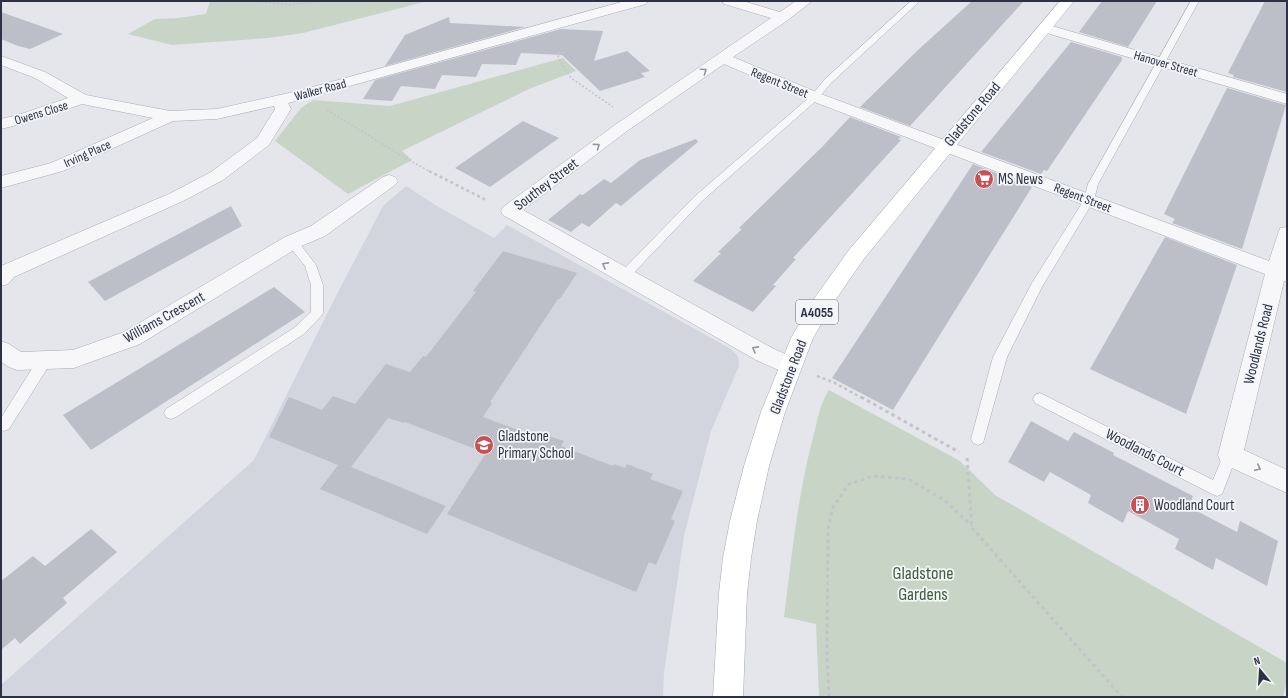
<svg xmlns="http://www.w3.org/2000/svg" width="1288" height="698" font-family="'Sofia Sans Condensed',sans-serif">
<style>
.built{fill:#d2d5dd}
.green{fill:#c8d5c6}
.building{fill:#bcbfc8}
.lines{fill:none;stroke-linecap:round;stroke-linejoin:round}
.lane-casing{stroke:#a9acb5;stroke-width:1}
.street-casing{stroke:#a9acb5;stroke-width:1}
.primary-casing{stroke:#a4a9b6;stroke-width:1}
.path-far2{stroke:#c2c4ca;stroke-width:1.5;stroke-dasharray:2 2;stroke-linecap:butt}
.path-far1{stroke:#c2c4ca;stroke-width:2.5;stroke-dasharray:3 3;stroke-linecap:butt}
.path{stroke:#c2c4ca;stroke-width:3;stroke-dasharray:3.5 3.5;stroke-linecap:butt}
.lane{fill:#f7f7fa;fill-rule:evenodd}
.street{fill:#f7f7fa;fill-rule:evenodd}
.primary{fill:#fff;fill-rule:evenodd}
.oneway{stroke:#92949e}
.labels{text-anchor:middle;stroke-width:3.5;stroke-linejoin:round;paint-order:stroke}
.far-street-label{font-size:13px;fill:#2c3243;stroke:#f4f5f8}
.shield{fill:#f4f5f8;stroke:#686c79;stroke-width:1}
.shield-label{font-size:14px;font-weight:bold;fill:#2c3243}
.street-label{font-size:15px;fill:#2c3243;stroke:#f4f5f8}
.poi-label{font-size:15px;fill:#2c3243;stroke:#f4f5f8;text-anchor:start}
.near-park-label{font-size:18px;fill:#3d5e3a;stroke:#f4f5f8}
</style>
<rect width="100%" height="100%" fill="#e4e6eb"/>
<path class="built" d="M406,186L437,206L494,238L507,225L731,349L738,356L739,366L711,431L684,536L664,672L663,697H1V685L254,460L336,296L383,206Z"/>
<path class="green" d="M210,1H428L303,33L269,38L172,45L128,34L155,19L178,18L206,14Z
M563,58L576,71L529,89L402,151L412,160L348,194L275,141L301,108L313,100L390,106Z
M829,390L960,461L995,495L1287,663V681L1283,697H819L816,624L784,617C792,554 798,491 815,430C818,416 821,402 829,390Z"/>
<path class="building" d="M972,1H1024L910,126L860,107L918,50Z
M1102,1H1157L1128,47L1079,32Z
M1265,1H1287V92L1233,77L1234,75L1228,73Z
M1,12L63,34L30,49L18,46L1,39Z
M449,17L450,23L525,27L385,66L405,35Z
M561,29L603,31L594,61L627,51L650,71L641,73L645,77L600,91L562,55L521,53L516,65L482,64L476,77L442,75L435,89L401,86L392,101L363,99L375,80Z
M1071,42L1122,57V60L1047,171L1044,170L1041,174L981,152Z
M1227,88L1286,105L1242,249L1172,223L1175,219L1164,214Z
M850,117L901,137L898,139L901,140L793,258L796,259L773,285L776,286L753,312L693,281L721,253L718,252L742,229L739,228L823,146Z
M523,121L559,138L490,187L455,168Z
M696,139L698,142L621,206L616,203L589,227L582,223L571,232L548,220L580,194L583,195L604,179L611,183L640,160Z
M973,164L1032,187L893,410L832,378Z
M231,206L242,226L105,301L88,282Z
M1165,237L1237,265L1186,414L1090,369Z
M503,251L577,273L560,299H558L490,402L492,403L483,417L537,437L540,433L564,441L561,446L613,466L614,464L625,468L627,464L653,474L650,479L683,491L671,519L675,521L656,565L649,562L636,592L447,514L486,453L405,422L404,423L388,418L351,467L446,506L427,534L320,489L338,465L269,437L289,397L322,410L333,396L355,404L386,364L410,372L423,356L426,357L476,292L473,291Z
M274,287L305,312L91,450L63,415Z
M1031,421L1068,441L1074,432L1114,453L1113,455L1193,496L1189,507L1237,532L1240,521L1278,541L1267,586L1216,558L1213,570L1175,549L1179,539L1128,511L1123,523L1088,503L1091,495L1050,472L1044,482L1008,462Z
M91,529L117,552L63,598L67,603L20,644L15,638L1,650V581L33,556L45,566Z"/>
<g class="lines">
<defs>
<path id="lane" d="M911,1H920L831,83L818,99L702,201L628,279L624,280L620,279L618,276L620,273L694,197L812,95L825,79Z
M1191,1H1199L1098,184L1094,200L1042,287L1007,357L983,443L978,445L973,443L971,439L993,357L1032,283L1084,200L1088,184Z
M292,238L296,239L316,265L323,285V313L321,316L304,334L176,417L171,419L166,417L164,413L166,409L294,328L311,312V285L305,266L286,242L288,239Z
M45,355L50,356L52,360L50,364L9,429L4,431L1,430V418L40,356Z
M1040,393L1213,480L1225,451L1230,449L1235,451L1237,455L1222,494L1217,496L1212,494L1035,403L1033,399L1035,395Z"/>
<path id="street" d="M625,1H648L646,4L288,103L291,109L269,145L223,180L183,201L14,277L8,284L1,286V266L171,193L211,172L257,138L275,109L274,106L217,119L173,121L63,171L1,188V176L51,163L153,118L82,104L29,122L1,129V119L18,115L68,98L35,78L1,65V56L45,72L86,95L170,111L217,109L298,91Z
M722,1H743L780,12L796,1H812L788,20L733,57L821,94L1269,261L1280,228L1287,227V282L1284,281L1244,450L1287,470V493L1221,463L1218,455L1265,274L809,100L724,64L627,131L523,210L772,348L798,360L801,366L798,372L790,375L756,360L503,215L501,211L503,207L615,125L771,18L724,4Z
M1045,24L1287,94V104L1040,31L1038,28L1040,25Z
M389,175L395,177L398,181L395,185L325,236L299,247L140,344L74,368L17,370L9,367L1,362V341L9,344L21,352L73,350L124,332L285,237L311,226L383,177Z"/>
<path id="primary" d="M1060,1H1074L863,260L832,305L813,338L785,412L769,466L757,521L751,558L747,593L743,697H713L719,593L723,558L730,521L744,466L761,412L791,338L811,303L849,250Z"/>
</defs>
<use href="#lane" class="lane-casing"/>
<use href="#street" class="street-casing"/>
<use href="#primary" class="primary-casing"/>
<path class="path-far2" d="M257,1L288,5L322,1
M562,44L558,58L571,78L613,107
M327,110C362,131 395,153 431,172"/>
<path class="path-far1" d="M429,171L488,201
M817,376L833,382L862,398"/>
<path class="path" d="M861,397L959,452
M967,458L972,528L1122,697
M829,697L827,655L828,529L833,507L849,484L873,476L908,479L944,500L972,526"/>
<use href="#lane" class="lane"/>
<use href="#street" class="street"/>
<use href="#primary" class="primary"/>
</g>
<defs><path id="oneway-chevron" d="M-2-3.5L2.5 0L-2 3.5" fill="none" stroke-width="1.6" stroke-linecap="round" stroke-linejoin="round"/></defs>
<g class="oneway">
<use href="#oneway-chevron" transform="translate(704 71) rotate(-35)"/>
<use href="#oneway-chevron" transform="translate(597 146) rotate(-37)"/>
<use href="#oneway-chevron" transform="translate(605 265) rotate(-151)"/>
<use href="#oneway-chevron" transform="translate(755 349) rotate(-151)"/>
<use href="#oneway-chevron" transform="translate(1258 468) rotate(25)"/>
</g>
<defs>
<symbol id="supermarket-disc" viewBox="-11 -11 22 22"><circle r="9.5" fill="#c85155" stroke="#f4f5f8"/><path d="M-6-5.5h2.5l.6 2H6L4.5 2H-2.5L-4.4-4H-6ZM-1.5 3.2a1.3 1.3 0 1 0 .1 0ZM3 3.2a1.3 1.3 0 1 0 .1 0Z" fill="#fff"/></symbol>
<symbol id="school-disc" viewBox="-11 -11 22 22"><circle r="9.5" fill="#c85155" stroke="#f4f5f8"/><path d="M0-5L7-2L0 1L-7-2ZM-4 1L0 2.5L4 1V4Q0 6-4 4Z" fill="#fff"/></symbol>
<symbol id="building-disc" viewBox="-11 -11 22 22"><circle r="9.5" fill="#c85155" stroke="#f4f5f8"/><path d="M-4-6H4V6H1V3H-1V6H-4ZM-2.5-4.3h1.7v1.8h-1.7ZM.8-4.3h1.7v1.8H.8ZM-2.5-1h1.7V.8h-1.7ZM.8-1h1.7V.8H.8Z" fill="#fff"/></symbol>
</defs>
<g fill-rule="evenodd">
<use href="#supermarket-disc" x="973" y="168" width="22" height="22"/>
<use href="#school-disc" x="473" y="434" width="22" height="22"/>
<use href="#building-disc" x="1129" y="494" width="22" height="22"/>
</g>
<g class="labels">
<g class="far-street-label">
<text transform="translate(1166 63) rotate(16)" y="5">Hanover Street</text>
<text transform="translate(780 82) rotate(22)" y="5">Regent Street</text>
<text transform="translate(320 89) rotate(-15)" y="5">Walker Road</text>
<text transform="translate(41 112) rotate(-17)" y="5">Owens Close</text>
<text transform="translate(87 153) rotate(-24)" y="5">Irving Place</text>
<text transform="translate(1083 197) rotate(21)" y="5">Regent Street</text>
</g>
<rect class="shield" x="796" y="300" width="42" height="24" rx="3"/>
<g class="shield-label">
<text x="817" y="317">A4055</text>
</g>
<g class="street-label">
<text transform="translate(972 114) rotate(-50)" y="5">Gladstone Road</text>
<text transform="translate(546 184) rotate(-37)" y="5">Southey Street</text>
<text transform="translate(164 317) rotate(-29)" y="5">Williams Crescent</text>
<text transform="translate(1258 344) rotate(-76)" y="5">Woodlands Road</text>
<text transform="translate(788 377) rotate(-69)" y="5">Gladstone Road</text>
<text transform="translate(1145 452) rotate(27)" y="5">Woodlands Court</text>
</g>
<g class="poi-label">
<text x="998" y="184">MS News</text>
<text x="498" y="441">Gladstone<tspan x="498" dy="17">Primary School</tspan></text>
<text x="1154" y="510">Woodland Court</text>
</g>
<g class="near-park-label">
<text x="923" y="579">Gladstone<tspan x="923" dy="21">Gardens</tspan></text>
</g>
</g>
<rect width="1288" height="698" fill="none" stroke="#2c3243" stroke-width="4"/>
<g transform="translate(1260 670) rotate(342)" stroke="#f4f5f8" stroke-width="3" paint-order="stroke">
<path d="M0-3L7 15L0 10L-7 15Z" fill="#2c3243"/>
<text y="-6" font-size="11" font-weight="bold" text-anchor="middle" fill="#2c3243">N</text>
</g>
</svg>
